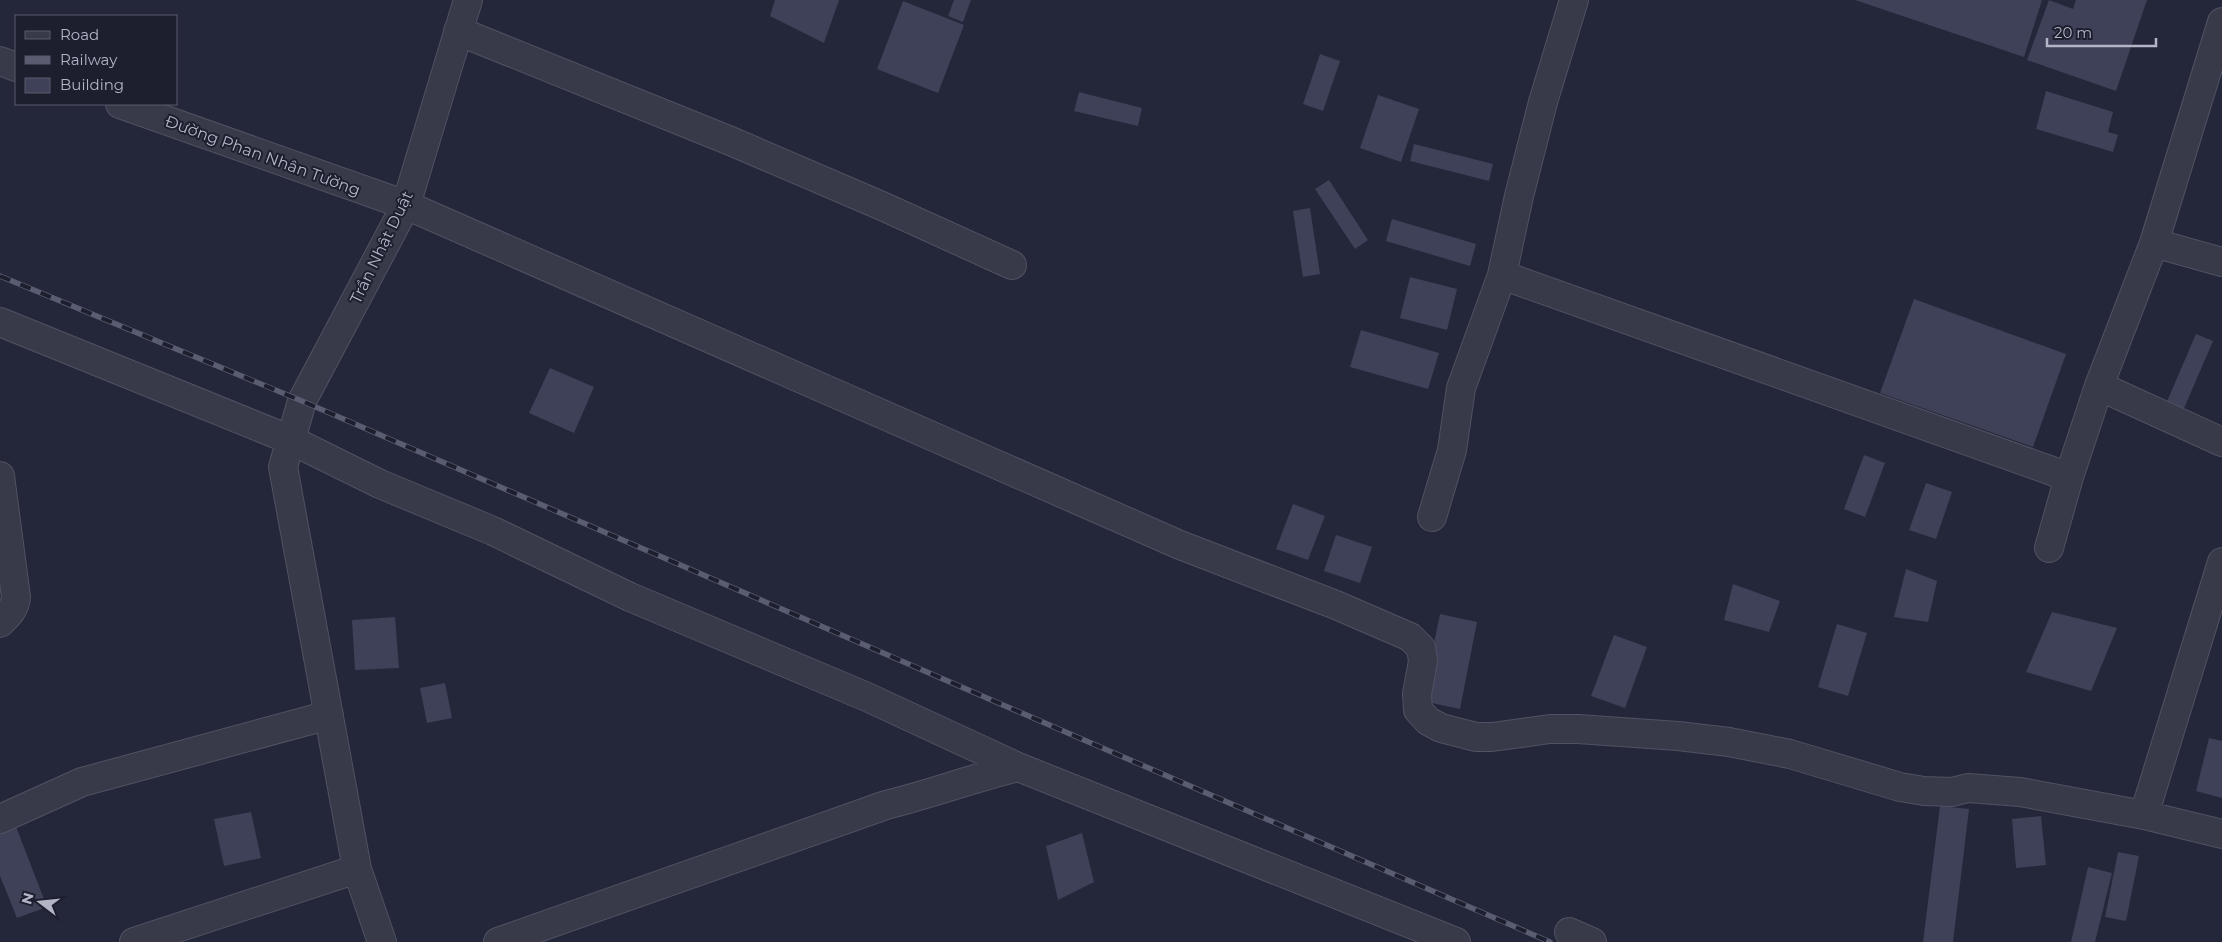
<svg xmlns="http://www.w3.org/2000/svg" width="2222" height="942" font-family="Montserrat,sans-serif">
<style>
.building{fill:#3e4158}
.lines{fill:none;stroke-linecap:round;stroke-linejoin:round}
.minor-casing{stroke:#505262;stroke-width:30}
.minor{stroke:#383a4a;stroke-width:28}
.rail-casing{stroke:#5a5d71;stroke-width:5.5}
.rail{stroke:#1d1f2f;stroke-width:4;stroke-dasharray:11;stroke-linecap:butt}
.labels{text-anchor:middle;stroke-width:4;stroke-linejoin:round;paint-order:stroke}
.street-label{font-size:16px;fill:#b3b5c6;stroke:#1d1f2f}
</style>
<rect width="100%" height="100%" fill="#24273a"/>
<path class="building" d="M775,0H839L824,43L770,16Z
M954,0H971L963,22L948,16Z
M1855,0H2042L2024,57Z
M2049,0L2073,9L2076,0H2147L2116,91L2027,60Z
M903,1L964,25L938,93L877,69Z
M1320,54L1340,61L1323,111L1303,104Z
M2046,91L2113,112L2108,132L2118,135L2113,152L2036,129Z
M1079,92L1142,108L1138,126L1074,111Z
M1378,95L1419,109L1401,162L1360,148Z
M1414,144L1493,164L1489,181L1410,161Z
M1329,180L1368,240L1355,249L1315,189Z
M1310,208L1320,274L1303,277L1293,211Z
M1392,219L1476,244L1470,266L1386,241Z
M1410,277L1457,289L1447,330L1400,318Z
M1914,299L2066,354L2033,447L1880,393Z
M1361,330L1439,353L1428,389L1350,367Z
M2196,334L2213,341L2182,413L2165,406Z
M550,368L594,387L574,433L529,413Z
M1864,455L1885,463L1865,517L1844,509Z
M1926,483L1952,492L1936,539L1909,530Z
M1293,504L1325,516L1308,560L1276,549Z
M1336,535L1372,547L1360,583L1324,571Z
M1906,569L1937,581L1928,622L1894,617Z
M1733,584L1780,601L1769,632L1724,620Z
M2052,612L2117,628L2091,691L2026,672Z
M1440,614L1477,622L1460,709L1422,701Z
M395,617L399,668L355,670L352,620Z
M1837,624L1867,633L1848,696L1818,687Z
M1614,635L1647,647L1625,708L1591,696Z
M445,683L452,718L427,723L420,688Z
M2209,738L2222,741V798L2196,791Z
M1940,806L1969,809L1953,942H1923Z
M251,812L261,858L224,866L214,819Z
M2041,816L2046,865L2016,868L2012,819Z
M15,824L47,907L17,918L0,876V830Z
M1082,833L1094,882L1058,900L1046,846Z
M2118,852L2139,856L2126,921L2105,917Z
M2088,867L2112,873L2095,942H2071Z"/>
<g class="lines">
<defs>
<path id="minor" d="M458,31L733,142L882,206L1012,265
M0,61L16,67
M120,104L406,205L1180,545L1336,605L1410,637L1421,648L1423,661L1417,694L1418,710L1428,721L1441,728L1476,737H1492L1550,729H1578L1678,736L1729,742L1790,754L1900,787L1924,791L1952,792L1968,788L2020,792L2144,815L2222,834
M2154,243L2222,262
M1502,275L2069,477
M0,322L291,440L380,484L493,531L630,597L867,697L1018,767L1456,942
M2099,386L2222,442
M0,476L16,597C15,609 8,615 0,623
M1432,517L1452,450L1461,388L1502,275L1519,196L1543,102L1574,0
M2049,548L2069,477L2099,386L2154,243L2222,22
M2144,815L2222,562
M0,819L82,782L329,715
M1569,932L1592,942
M134,942L357,869
M382,942L357,869L283,467L302,401L406,205L468,0
M498,942L886,805C931,794 973,778 1018,767"/>
</defs>
<use href="#minor" class="minor-casing"/>
<use href="#minor" class="minor"/>
<defs>
<path id="rail" d="M0,276L302,401L1550,942"/>
</defs>
<use href="#rail" class="rail-casing"/>
<use href="#rail" class="rail"/>
</g>
<g class="labels">
<g class="street-label">
<text transform="translate(263 155) rotate(20)" y="6">Đường Phan Nhân Tường</text>
<text transform="translate(381 247) rotate(-64)" y="6">Trần Nhật Duật</text>
</g>
</g>
<rect x="15" y="15" width="162" height="90" fill="#1d1f2f" stroke="#595b6b"/>
<rect x="25" y="31" width="25" height="8" fill="#383a4a" stroke="#595b6b"/>
<text x="60" y="40" font-size="15" fill="#b3b5c6">Road</text>
<rect x="25" y="56" width="25" height="8" fill="#5a5d71" stroke="#595b6b"/>
<text x="60" y="65" font-size="15" fill="#b3b5c6">Railway</text>
<rect x="25" y="78" width="25" height="15" fill="#3e4158" stroke="#595b6b"/>
<text x="60" y="90" font-size="15" fill="#b3b5c6">Building</text>
<g transform="translate(40 902) rotate(286)" stroke="#1d1f2f" stroke-width="4" paint-order="stroke">
<path d="M0-4L9 19L0 12L-9 19Z" fill="#b3b5c6"/>
<text y="-8" font-size="14" font-weight="bold" text-anchor="middle" fill="#b3b5c6">N</text>
</g>
<path d="M2047 38v8h109v-8" fill="none" stroke="#b3b5c6" stroke-width="2.5"/>
<text x="2054" y="38" font-size="15" fill="#b3b5c6" stroke="#1d1f2f" stroke-width="4" paint-order="stroke">20 m</text>
</svg>
